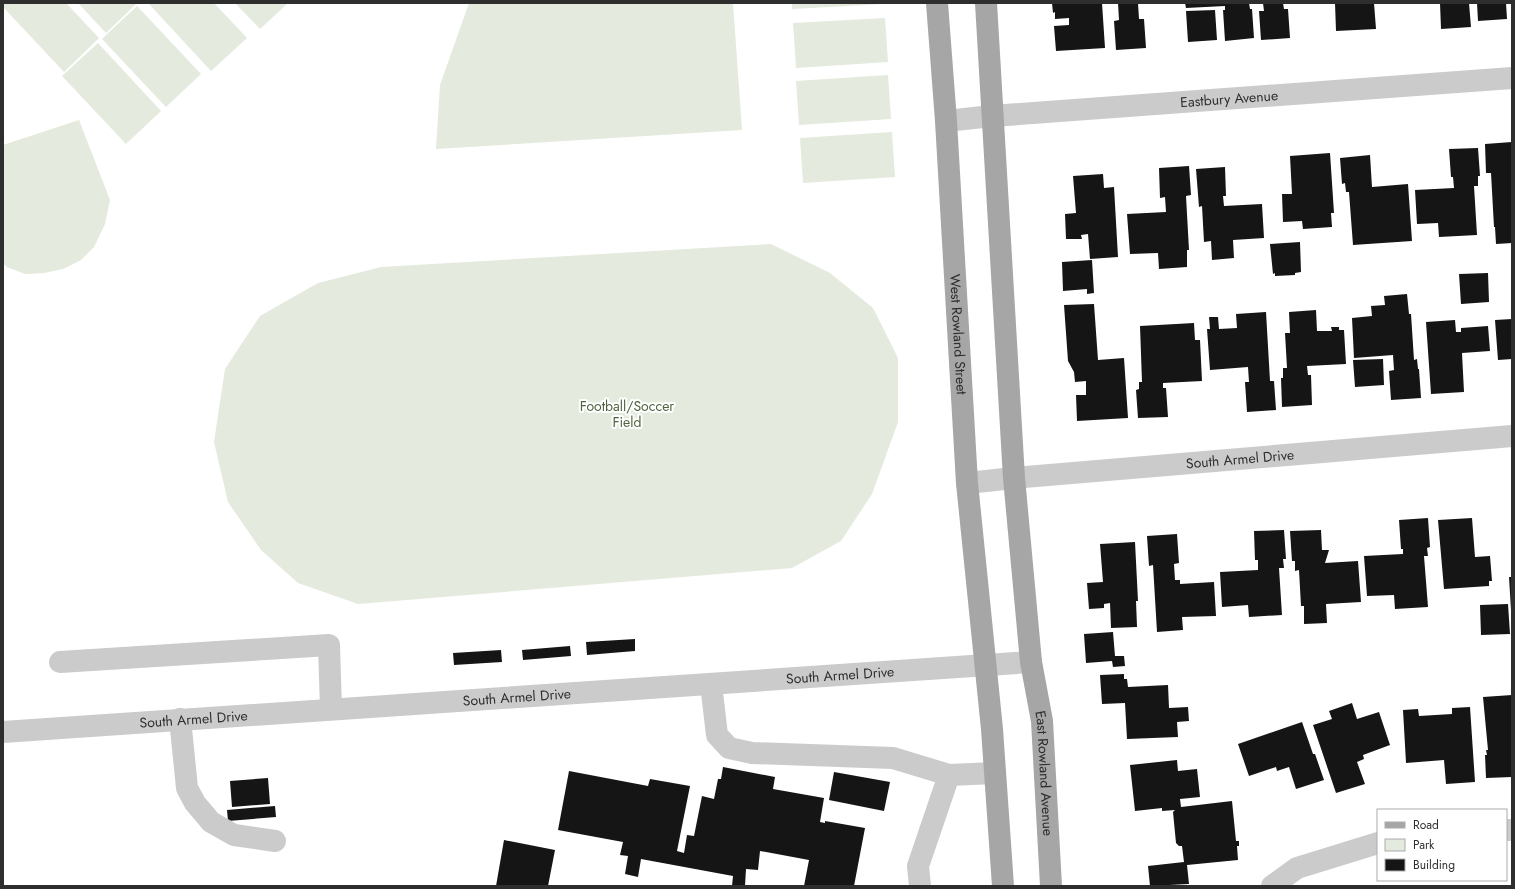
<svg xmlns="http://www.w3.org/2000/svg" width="1515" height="889" font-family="Jost,sans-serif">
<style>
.green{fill:#e4eadd}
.building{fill:#151515}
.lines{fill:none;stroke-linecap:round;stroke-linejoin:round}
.minor{stroke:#cbcbcb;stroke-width:22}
.major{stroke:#a6a6a6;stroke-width:22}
.labels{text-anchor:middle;stroke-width:4;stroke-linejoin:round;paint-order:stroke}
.street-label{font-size:14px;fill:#2e2e2e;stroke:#fff}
.park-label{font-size:14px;fill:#516440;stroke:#fff}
</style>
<rect width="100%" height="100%" fill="#fff"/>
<path class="green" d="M3,3H66L99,38L64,72L3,7Z
M78,3H137L106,33Z
M148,3H214L247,38L211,71Z
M235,3H288L260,29Z
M469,3H733L742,130L436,149L440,85Z
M792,3H884V4L792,9Z
M137,6L201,74L166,107L102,39Z
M885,18L888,62L796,68L793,23Z
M98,43L161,111L126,144L62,76Z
M888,75L891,119L799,125L796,81Z
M79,120L110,200L105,224L94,247L81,260L63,269L44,273L25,274L7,267L3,263V145Z
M892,132L895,177L803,183L800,138Z
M771,244L830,273L873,308L898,358V422L872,494L841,541L792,568L358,604L298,583L261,550L228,502L214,442L225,369L260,316L318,283L381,267Z"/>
<path class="building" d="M1052,3H1102L1105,48L1056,51L1054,26L1069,25V18L1055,19V12L1053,13Z
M1118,3H1138L1139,19H1144L1146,48L1116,50L1114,21L1119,20Z
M1185,3H1249L1250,9H1252L1254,38L1225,41L1223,10H1225V6L1186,8Z
M1263,3H1283L1284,9H1288L1290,38L1261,40L1259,11H1264Z
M1335,3H1374L1376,29L1336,31Z
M1440,3H1469L1471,27L1441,29Z
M1477,3H1506L1507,19L1478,21Z
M1215,10L1217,40L1188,42L1186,11Z
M1512,142V243L1496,244L1495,227H1494L1491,173H1486L1485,144Z
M1478,148L1480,176H1478V186H1474L1477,235L1439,237L1438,223L1417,224L1415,190L1454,188L1453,177H1451L1449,149Z
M1330,153L1334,213H1331L1332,227L1303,229L1302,221L1283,222L1282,194H1292L1290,156Z
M1370,155L1372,187L1408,184L1412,241L1353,245L1349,192H1346L1345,183L1342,184L1340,158Z
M1189,166L1191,195L1186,196L1189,250H1187V267L1159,269L1158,253L1130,254L1127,214L1166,212L1165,197L1160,198L1159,168Z
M1225,167L1226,196H1223L1224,206L1262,204L1264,238L1233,240L1234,258L1212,260L1211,241L1204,242L1202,206L1199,207L1196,169Z
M1103,174L1104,188L1114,187L1118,257L1090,259L1088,234L1081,235L1082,239H1066L1065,214L1076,213L1073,176Z
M1300,242L1301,272L1295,273V275L1275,276V273L1273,274L1270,244Z
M1092,260L1094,293L1087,294V289L1063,291L1062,262Z
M1488,273L1489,302L1461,304L1459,274Z
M1407,294L1409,314H1411L1414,360L1417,359L1418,369H1419L1421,398L1391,400L1389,371L1394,370L1393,355L1354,358L1352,318L1372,316L1371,306L1385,305L1384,296Z
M1094,304L1098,360L1124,358L1128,418L1077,421L1076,395H1086V381L1075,382L1074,372L1068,361L1064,305Z
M1316,310L1317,331H1332L1331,327H1339V330H1344L1346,364L1307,366L1308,375H1311L1312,405L1282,407L1281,378H1283V368H1287L1285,333H1290L1289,312Z
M1266,312L1270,381H1274L1276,410L1247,412L1245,382H1249L1248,367L1210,370L1207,329H1210L1209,317H1218L1219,329L1237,328L1236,314Z
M1512,319V359L1498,360L1495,320Z
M1455,320L1456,332H1461V328L1488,326L1490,351L1462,353L1464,392L1431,394L1426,322Z
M1194,323L1195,340H1200L1202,381L1163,383V388H1166L1168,417L1138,418L1136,390L1139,389V382H1142L1140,326Z
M1383,359L1384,385L1355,387L1353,360Z
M1428,518L1430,547L1427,548L1428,556H1424L1428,607L1395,609L1394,595L1367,596L1364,556L1403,554V549H1401L1399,520Z
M1472,518L1475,557L1490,556L1492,581H1489V586L1444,589L1438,520Z
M1284,530L1286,559H1283L1284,568H1279L1282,615L1249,617L1248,605L1222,607L1220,572L1258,570V560H1255L1254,531Z
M1321,530L1322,550H1329L1325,563L1358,561L1361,602L1326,604L1327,623L1304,624V606H1301L1299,570L1295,571V561H1292L1290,531Z
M1177,534L1179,563L1174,564L1175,580H1180V584L1214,582L1216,616L1182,617L1183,630L1157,632L1153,565L1149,566L1147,536Z
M1135,542L1138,601H1136L1137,627L1111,628L1110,603L1104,604V608L1089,609L1087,583L1103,582L1100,544Z
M1509,577H1512V610H1511Z
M1508,604L1510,634L1481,635L1480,605Z
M1113,632L1115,656H1124L1125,666L1113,667L1112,661L1086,663L1084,634Z
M635,639V651L587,655L586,642Z
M570,646L571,656L523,660L522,650Z
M501,650L502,662L454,665L453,653Z
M1124,674V679H1127L1128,687L1168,685L1169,708L1188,707L1189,721L1177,722L1178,737L1127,739L1125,703L1102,704L1100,675Z
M1512,695V777L1486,778L1485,755H1487L1486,750H1488L1483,697Z
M1352,703L1357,719L1379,712L1390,745L1363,755L1364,759L1357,762L1365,784L1336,793L1313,725L1332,719L1329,711Z
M1470,707L1475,782L1446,784L1444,760L1406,763L1403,710L1418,709L1419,716L1452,714V708Z
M1302,722L1313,754H1315L1324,780L1296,789L1289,767L1277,771L1276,767L1249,776L1238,744Z
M1177,760L1178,771L1197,769L1200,797L1180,799L1181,807L1232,801L1236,841H1239V846H1237L1238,860L1187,865L1189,884L1150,886L1148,866L1184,862L1182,846H1179L1176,843L1173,812L1175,810L1162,811V808L1135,811L1130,765Z
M723,767L775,777L773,789L824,798L820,822L825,823V821L865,828L854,886H804L809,860L760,851L758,870L746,869L745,886H732L733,876L641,859L638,877L625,874L628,856L620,855L623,842L558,830L569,771L648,786L650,779L690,786L677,851L684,853L687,835L694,836L702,796L714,799L718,779H721Z
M834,772L890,782L884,811L829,800Z
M268,778L270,804L232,807L230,781Z
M275,806L276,817L228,821L227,810Z
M504,840L555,850L548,886H496Z"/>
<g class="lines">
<g class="minor">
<path id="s1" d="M946,121L992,116L1512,78"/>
<path id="s2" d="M967,483L1014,478L1512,436"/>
<path d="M60,662L329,645L331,709"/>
<path d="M711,684L717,735L729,748L752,753L893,758L949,775L995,773"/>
<path d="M180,719L187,788L195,803L211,822L234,835L275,841"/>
<path id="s3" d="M3,732L1031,662"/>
<path d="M1506,830H1512"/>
<path d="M920,886L918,866L949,775"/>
<path d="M1272,886L1297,868L1378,843"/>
</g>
<g class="major">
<path id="s4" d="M937,3L946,121L967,483L992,729L1003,886"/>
<path id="s5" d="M986,3L1014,478L1031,662L1042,721L1051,886"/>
</g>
</g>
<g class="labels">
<g class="street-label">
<text dy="5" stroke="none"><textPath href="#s1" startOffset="284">Eastbury Avenue</textPath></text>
<text dy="5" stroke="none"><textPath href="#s4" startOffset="332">West Rowland Street</textPath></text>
<text dy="5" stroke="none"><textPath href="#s2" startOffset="274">South Armel Drive</textPath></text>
<text dy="5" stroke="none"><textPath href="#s3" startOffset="839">South Armel Drive</textPath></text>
<text dy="5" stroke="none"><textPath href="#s3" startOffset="515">South Armel Drive</textPath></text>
<text dy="5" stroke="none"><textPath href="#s3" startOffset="191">South Armel Drive</textPath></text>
<text dy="5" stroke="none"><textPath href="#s5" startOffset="773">East Rowland Avenue</textPath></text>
</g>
<g class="park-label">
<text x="627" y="411">Football/Soccer<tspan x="627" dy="16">Field</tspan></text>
</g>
</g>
<rect width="1515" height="889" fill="none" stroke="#2e2e2e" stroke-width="8"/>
<rect x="1377" y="809" width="130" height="72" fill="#ffffff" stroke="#ababab"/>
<rect x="1385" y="822" width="20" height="6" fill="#a6a6a6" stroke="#ababab"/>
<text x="1413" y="829" font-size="12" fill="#2e2e2e">Road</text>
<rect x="1385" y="839" width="20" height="12" fill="#e4eadd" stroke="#ababab"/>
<text x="1413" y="849" font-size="12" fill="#2e2e2e">Park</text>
<rect x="1385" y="859" width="20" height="12" fill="#151515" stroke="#ababab"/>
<text x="1413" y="869" font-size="12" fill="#2e2e2e">Building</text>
</svg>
